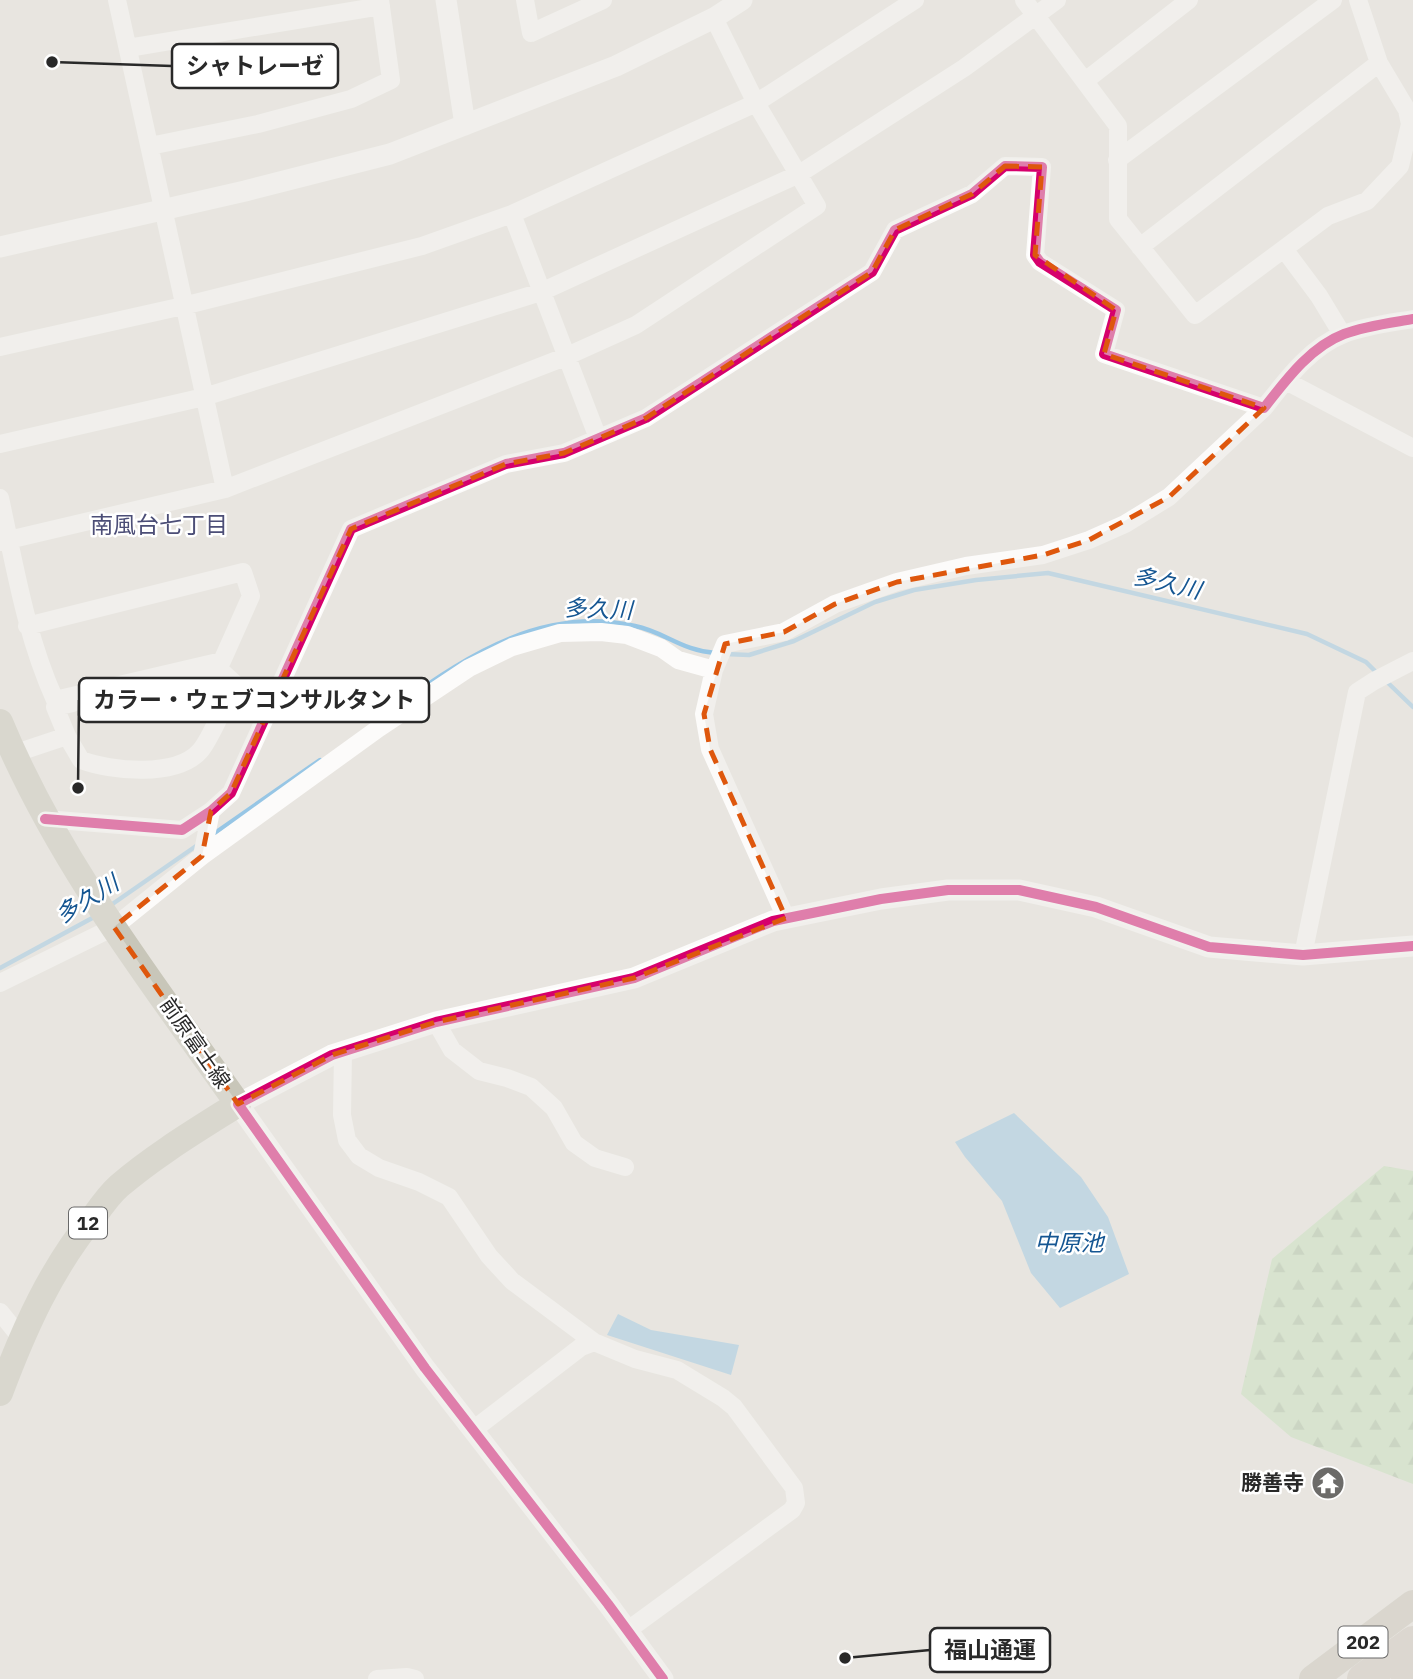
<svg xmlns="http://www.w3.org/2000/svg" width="1413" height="1679" font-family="'IBM Plex Sans','Noto Sans JP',sans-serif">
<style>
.forest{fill:url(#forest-firs)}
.water{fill:#97c6e5}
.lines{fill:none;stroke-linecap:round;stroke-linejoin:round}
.stream{stroke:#97c6e5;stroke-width:4.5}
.minor{stroke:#fcfbfa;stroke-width:18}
.tertiary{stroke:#fcfbfa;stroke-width:21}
.primary{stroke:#c8c6b9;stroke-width:26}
.trunk{stroke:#c9c4b9;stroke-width:28}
.motorway{stroke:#cec6bd;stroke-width:32}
.cycleway-casing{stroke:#fff;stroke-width:15}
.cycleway{stroke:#d6006c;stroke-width:10}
.marked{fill:none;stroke:#de570d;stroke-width:5;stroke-dasharray:14 9;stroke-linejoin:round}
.labels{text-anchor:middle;stroke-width:5;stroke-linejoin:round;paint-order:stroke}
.shield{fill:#fff;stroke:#696969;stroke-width:2}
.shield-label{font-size:19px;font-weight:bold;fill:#292929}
.street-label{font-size:21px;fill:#292929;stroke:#fff}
.poi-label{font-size:21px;font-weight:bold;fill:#292929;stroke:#fff;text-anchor:end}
.neighbourhood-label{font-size:23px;fill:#4c4e77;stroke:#fff}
.water-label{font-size:23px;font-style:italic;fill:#155692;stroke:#fff}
.leader{fill:none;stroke:#292929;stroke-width:2.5}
.callout-dot{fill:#292929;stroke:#fff;stroke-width:2.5}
.callout{fill:#fff;stroke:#292929;stroke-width:2.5}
.callout-label{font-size:23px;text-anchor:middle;font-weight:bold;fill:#292929}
</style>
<defs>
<pattern id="forest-firs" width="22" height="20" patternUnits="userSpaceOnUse" patternTransform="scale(1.75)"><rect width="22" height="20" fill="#c5e1ba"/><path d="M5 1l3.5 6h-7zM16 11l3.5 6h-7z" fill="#a9c1a0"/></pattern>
</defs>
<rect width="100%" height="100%" fill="#e8e5e0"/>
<path class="forest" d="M1384,1166L1413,1171V1484L1291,1437L1241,1394L1272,1259Z"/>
<path class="water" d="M1014,1113L1081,1177L1108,1217L1129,1274L1060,1308L1031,1273L1002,1201L965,1157L955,1142Z
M618,1314L651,1330L739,1345L731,1375L607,1335Z"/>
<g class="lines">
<path class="stream" d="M725,654L749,655L794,641L875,602L914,590L976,580L1048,573L1307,634L1366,662L1377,673
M1386,681L1413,707
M401,703C471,653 545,606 635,626C665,632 682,651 716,653
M212,835L320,760
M111,905L199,844
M0,968L96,916"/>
<path class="minor" d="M117,0L225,489
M525,0L531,33L603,0
M1024,0L1118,126V219L1195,315L1328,216L1367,201L1400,166L1410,124L1407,110L1379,63L1358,0
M128,48L381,6
M1085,81L1189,0
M150,146L258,124L351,99L391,80L380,0
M1117,160L1333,0
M512,214L598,438
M1140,247L1379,63
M1284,249L1319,296L1342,334
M0,347L183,306L422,246L512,214L756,103L915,0
M1286,381L1413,448
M0,444L204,397L541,292L799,174L964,68L1057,0
M0,498C15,567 26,636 55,700L222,661L251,596L243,572L27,626
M0,542L225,489L565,357L636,325L817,206L756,103L714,18
M67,736L55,707L73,703
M13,754L67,736L81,760C111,771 176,778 200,751C209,741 229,697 234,683L222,672L203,676
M45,819L182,830L211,811L231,793L351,529L506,464L564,453L646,418L872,272L895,230L972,194L1005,166L1042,167L1035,255L1040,262L1116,310L1104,354L1264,408C1286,380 1310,347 1344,334C1365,326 1390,323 1413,319
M202,856L211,811
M786,918L710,749L704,714L714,670L725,644L784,632L835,604L897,582L966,566L1043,555L1089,540L1125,524L1169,497L1264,408
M1303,955L1357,692L1374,681L1413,661
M0,983L114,927L202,856L379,728L469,668L512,647L560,633L601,632L627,635L661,648L678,660L714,670
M436,1022L452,1050L479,1071L507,1078L531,1087L554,1108L574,1143L595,1158L625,1167
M343,1052L342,1115L347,1140L359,1156L379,1168L419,1182L449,1197L489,1256L512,1281L594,1342
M0,1312L21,1338
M473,1430L581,1347L594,1342L635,1359L677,1370L723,1398L734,1407L794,1488L796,1503L792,1510L628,1630
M377,1679L407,1677L415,1679"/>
<path class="tertiary" d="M446,0L465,125
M0,247L245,191L390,154L616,66L714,18L742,0
M663,1679L608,1604L425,1368L238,1104L332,1055L436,1022L634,978L773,921L881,899L948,890H1019L1096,907L1209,947L1303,955L1413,946"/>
<path class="primary" d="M0,722C58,862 151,981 238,1104C197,1130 155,1155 119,1186C110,1194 102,1205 95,1215C51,1268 24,1329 0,1393"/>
<path class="trunk" d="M1313,1679L1413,1604"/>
<path class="motorway" d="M1363,1679L1413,1642
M1407,1679L1413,1675"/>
<defs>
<path id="cycleway" d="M45,819L182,830L211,811L231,793L351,529L506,464L564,453L646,418L872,272L895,230L972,194L1005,166L1042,167L1035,255L1040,262L1116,310L1104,354L1264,408C1286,380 1310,347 1344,334C1365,326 1390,323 1413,319
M663,1679L608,1604L425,1368L238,1104L332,1055L436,1022L634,978L773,921L881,899L948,890H1019L1096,907L1209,947L1303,955L1413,946"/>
</defs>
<use href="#cycleway" class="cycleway-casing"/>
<use href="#cycleway" class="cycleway"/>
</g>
<path d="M0 0H1413V1679H0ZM1005,166L1042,167L1035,255L1116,310L1104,354L1264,408L1169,497L1089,540L1043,555L897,582L835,604L784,632L725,644L704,714L710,749L786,918L634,978L436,1022L332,1055L238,1104L114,927L202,856L211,811L231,793L351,529L506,464L564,453L646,418L872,272L895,230L972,194Z" fill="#e8e5e0" fill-opacity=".55" fill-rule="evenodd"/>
<path class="marked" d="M1005,166L1042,167L1035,255L1116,310L1104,354L1264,408L1169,497L1089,540L1043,555L897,582L835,604L784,632L725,644L704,714L710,749L786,918L634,978L436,1022L332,1055L238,1104L114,927L202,856L211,811L231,793L351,529L506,464L564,453L646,418L872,272L895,230L972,194Z"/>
<defs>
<symbol id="temple-disc" viewBox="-11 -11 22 22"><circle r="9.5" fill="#6c6b69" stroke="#fff"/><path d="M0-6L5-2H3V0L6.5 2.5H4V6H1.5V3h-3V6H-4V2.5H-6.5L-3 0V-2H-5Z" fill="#fff"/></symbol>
</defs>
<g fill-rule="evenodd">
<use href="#temple-disc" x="1309" y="1464" width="38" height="38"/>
</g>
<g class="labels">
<g class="shield">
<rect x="69" y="1207.5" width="38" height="31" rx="5"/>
<rect x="1338.5" y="1626.5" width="49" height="31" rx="5"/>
</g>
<g class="shield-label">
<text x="88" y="1230">12</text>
<text x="1363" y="1649">202</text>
</g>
<g class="street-label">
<text transform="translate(195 1043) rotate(55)" y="7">前原富士線</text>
</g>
<g class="poi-label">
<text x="1304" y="1490">勝善寺</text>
</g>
<g class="neighbourhood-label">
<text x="159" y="533">南風台七丁目</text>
</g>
<g class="water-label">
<text transform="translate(1167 583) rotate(13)" y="8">多久川</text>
<text transform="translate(598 609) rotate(2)" y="8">多久川</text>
<text transform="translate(87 899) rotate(-32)" y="8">多久川</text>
<text x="1069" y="1251">中原池</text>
</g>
</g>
<path class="leader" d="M52 62L172 66M78 788L79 700M845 1658L930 1650"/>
<g class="callout-dot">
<circle cx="52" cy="62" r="7"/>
<circle cx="78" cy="788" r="7"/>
<circle cx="845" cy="1658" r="7"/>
</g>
<g class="callout">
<rect x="172" y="44" width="166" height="44" rx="7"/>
<rect x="79" y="678" width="350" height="44" rx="7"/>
<rect x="930" y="1628" width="120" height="44" rx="7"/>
</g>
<g class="callout-label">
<text x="255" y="74">シャトレーゼ</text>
<text x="254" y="708">カラー・ウェブコンサルタント</text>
<text x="990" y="1658">福山通運</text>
</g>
</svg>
